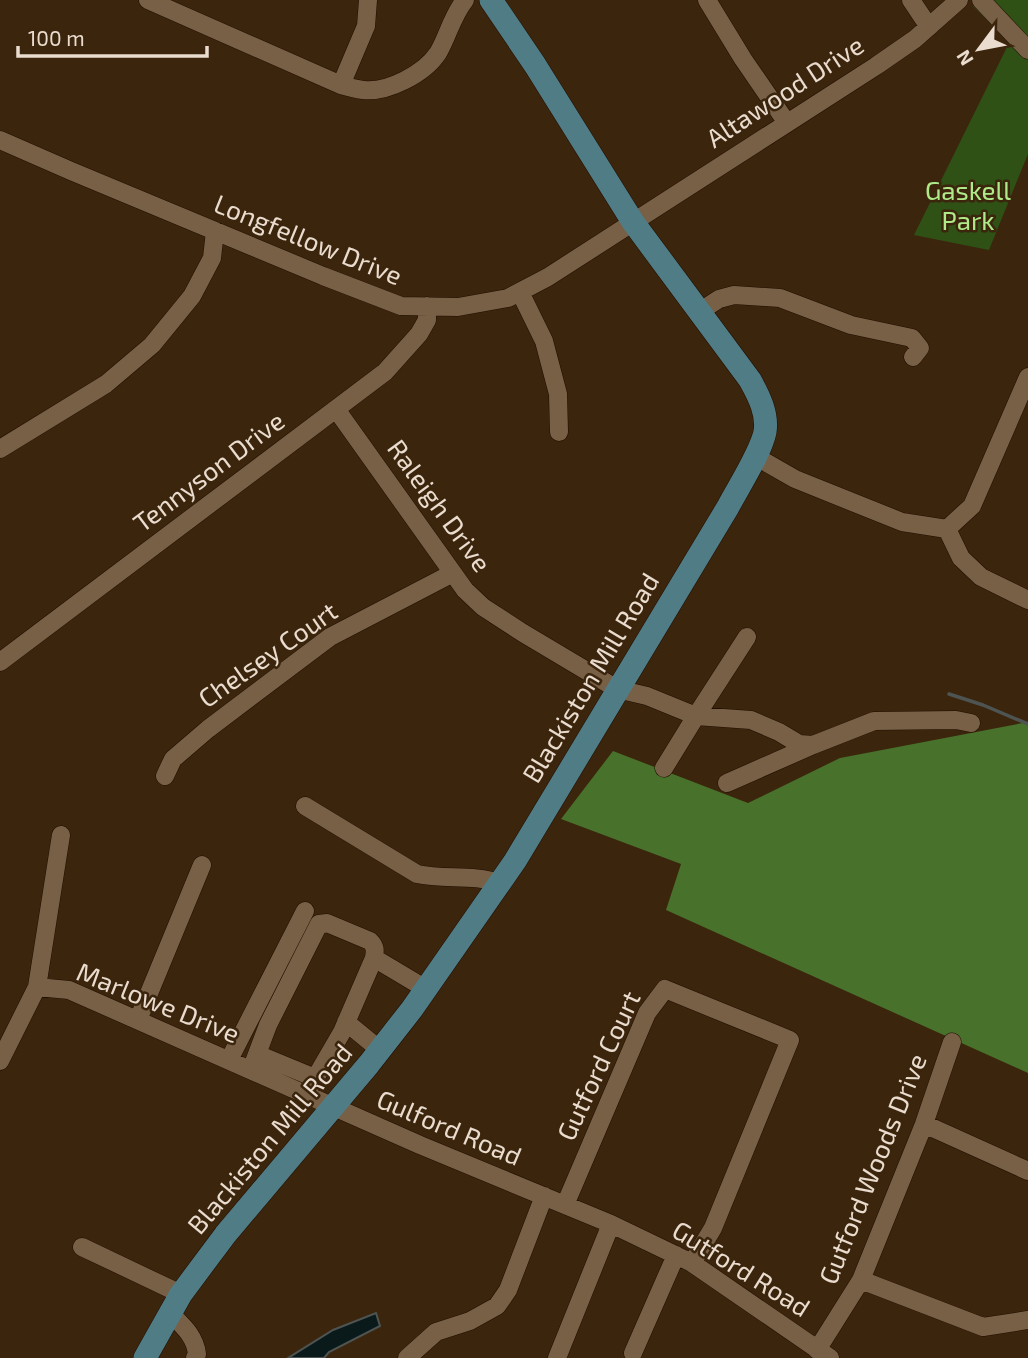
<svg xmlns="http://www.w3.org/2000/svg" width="1028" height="1358" font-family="'Exo 2',sans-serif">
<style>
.green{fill:#2f5115}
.forest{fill:#48712b}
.water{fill:#0a1a1b;stroke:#4d5451;stroke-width:2}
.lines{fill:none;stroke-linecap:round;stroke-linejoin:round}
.stream{stroke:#4d5451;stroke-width:3.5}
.minor-casing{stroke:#210e00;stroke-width:19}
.major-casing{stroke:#210e00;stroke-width:24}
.minor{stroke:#786046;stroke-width:18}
.major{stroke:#507c86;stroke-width:23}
.labels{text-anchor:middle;stroke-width:5;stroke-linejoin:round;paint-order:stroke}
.street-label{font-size:26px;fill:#eadcce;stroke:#3b250d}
.park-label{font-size:26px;fill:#aeea89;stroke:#3b250d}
</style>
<rect width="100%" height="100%" fill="#3b250d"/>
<path class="green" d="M979,0H1028V154L989,250L914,235L1009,43L973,6Z"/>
<path class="forest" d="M1028,722V1073L666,910L681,864L561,819L613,751L748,803L840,758Z"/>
<path class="water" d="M376,1313L380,1326L329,1352L324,1358H288L333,1330Z"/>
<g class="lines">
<path class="stream" d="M949,694L983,705L1028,724"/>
<defs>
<path id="minor" d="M148,0L341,85C348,87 356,89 363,90C387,93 424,74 438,53C448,36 452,16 465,0
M707,0L743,59L787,123
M911,0L929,27
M981,0L1028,50
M341,85L366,26L368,0
M0,140L71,171L323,276L401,306L458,307L508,298L548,277L876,66L915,39L959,0
M520,292L544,341L558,394L559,432
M699,312L719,299L734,295L780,298L851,325L912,338L920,348L913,357
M336,409L465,590L483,607L523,633L617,689L647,696L696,716L751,720L779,732L799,744L813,745L874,721L956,720L971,723
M0,449L106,384L152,345L192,296L212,258L215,231
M755,456L795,479L902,522L947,529L961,558L981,577L1028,600
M947,529L972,506L1028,377
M0,662L385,372L419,334L427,320V306
M664,768L696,716L747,637
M165,776L173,759L208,729L330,637L453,573
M727,783L813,745
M305,806L417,874C444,880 473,874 499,883
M374,958L426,989
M37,987L69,990L420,1145L611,1224L692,1263L830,1358
M138,1020L202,865
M346,1022L380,1050
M257,1054L315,1078
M229,1060L305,911
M0,1061L37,987L61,835
M251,1070L268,1025L319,924L327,923L370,941C376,947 375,951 374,958L342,1032L306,1094
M924,1124L1028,1171
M565,1205L647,1013L665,989L790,1040L713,1228L692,1263
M82,1247L181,1294
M861,1280L983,1327L1028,1320
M170,1313C183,1326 195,1336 197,1354L195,1358
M817,1350L861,1280L924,1124L952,1042
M633,1353L676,1255
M407,1358L436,1332L470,1321L497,1306L508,1290L544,1196
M557,1358L611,1224"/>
<path id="major" d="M145,1358L181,1294L225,1235L369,1064L412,1009L515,861L728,507C738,488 761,452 765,432C768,414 759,396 750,380L633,222L535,65L491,0"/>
</defs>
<use href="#minor" class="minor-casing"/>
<use href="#major" class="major-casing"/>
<use href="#minor" class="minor"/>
<use href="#major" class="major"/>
</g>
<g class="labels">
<g class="street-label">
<text transform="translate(785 92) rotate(-33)" y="9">Altawood Drive</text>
<text transform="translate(308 240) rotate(22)" y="9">Longfellow Drive</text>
<text transform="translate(209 472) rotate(-37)" y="9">Tennyson Drive</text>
<text transform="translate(439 506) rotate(54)" y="9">Raleigh Drive</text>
<text transform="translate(268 655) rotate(-35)" y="9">Chelsey Court</text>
<text transform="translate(591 678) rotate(-59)" y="9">Blackiston Mill Road</text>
<text transform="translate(158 1003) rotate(22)" y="9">Marlowe Drive</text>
<text transform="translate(599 1066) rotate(-65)" y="9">Gutford Court</text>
<text transform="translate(449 1128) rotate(23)" y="9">Gulford Road</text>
<text transform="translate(270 1139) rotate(-50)" y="9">Blackiston Mill Road</text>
<text transform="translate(873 1169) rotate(-68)" y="9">Gutford Woods Drive</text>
<text transform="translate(741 1269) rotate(32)" y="9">Gutford Road</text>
</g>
<g class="park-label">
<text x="968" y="200">Gaskell<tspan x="968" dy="30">Park</tspan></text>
</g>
</g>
<g transform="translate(979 49) rotate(238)" stroke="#3b250d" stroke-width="5" paint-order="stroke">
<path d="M0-5L12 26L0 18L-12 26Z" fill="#eadcce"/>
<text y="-10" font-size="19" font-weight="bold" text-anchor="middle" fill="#eadcce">N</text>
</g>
<path d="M18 46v10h189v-10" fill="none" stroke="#eadcce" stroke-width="3.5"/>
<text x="28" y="46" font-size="21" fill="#eadcce" stroke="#3b250d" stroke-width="5" paint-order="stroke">100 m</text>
</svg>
